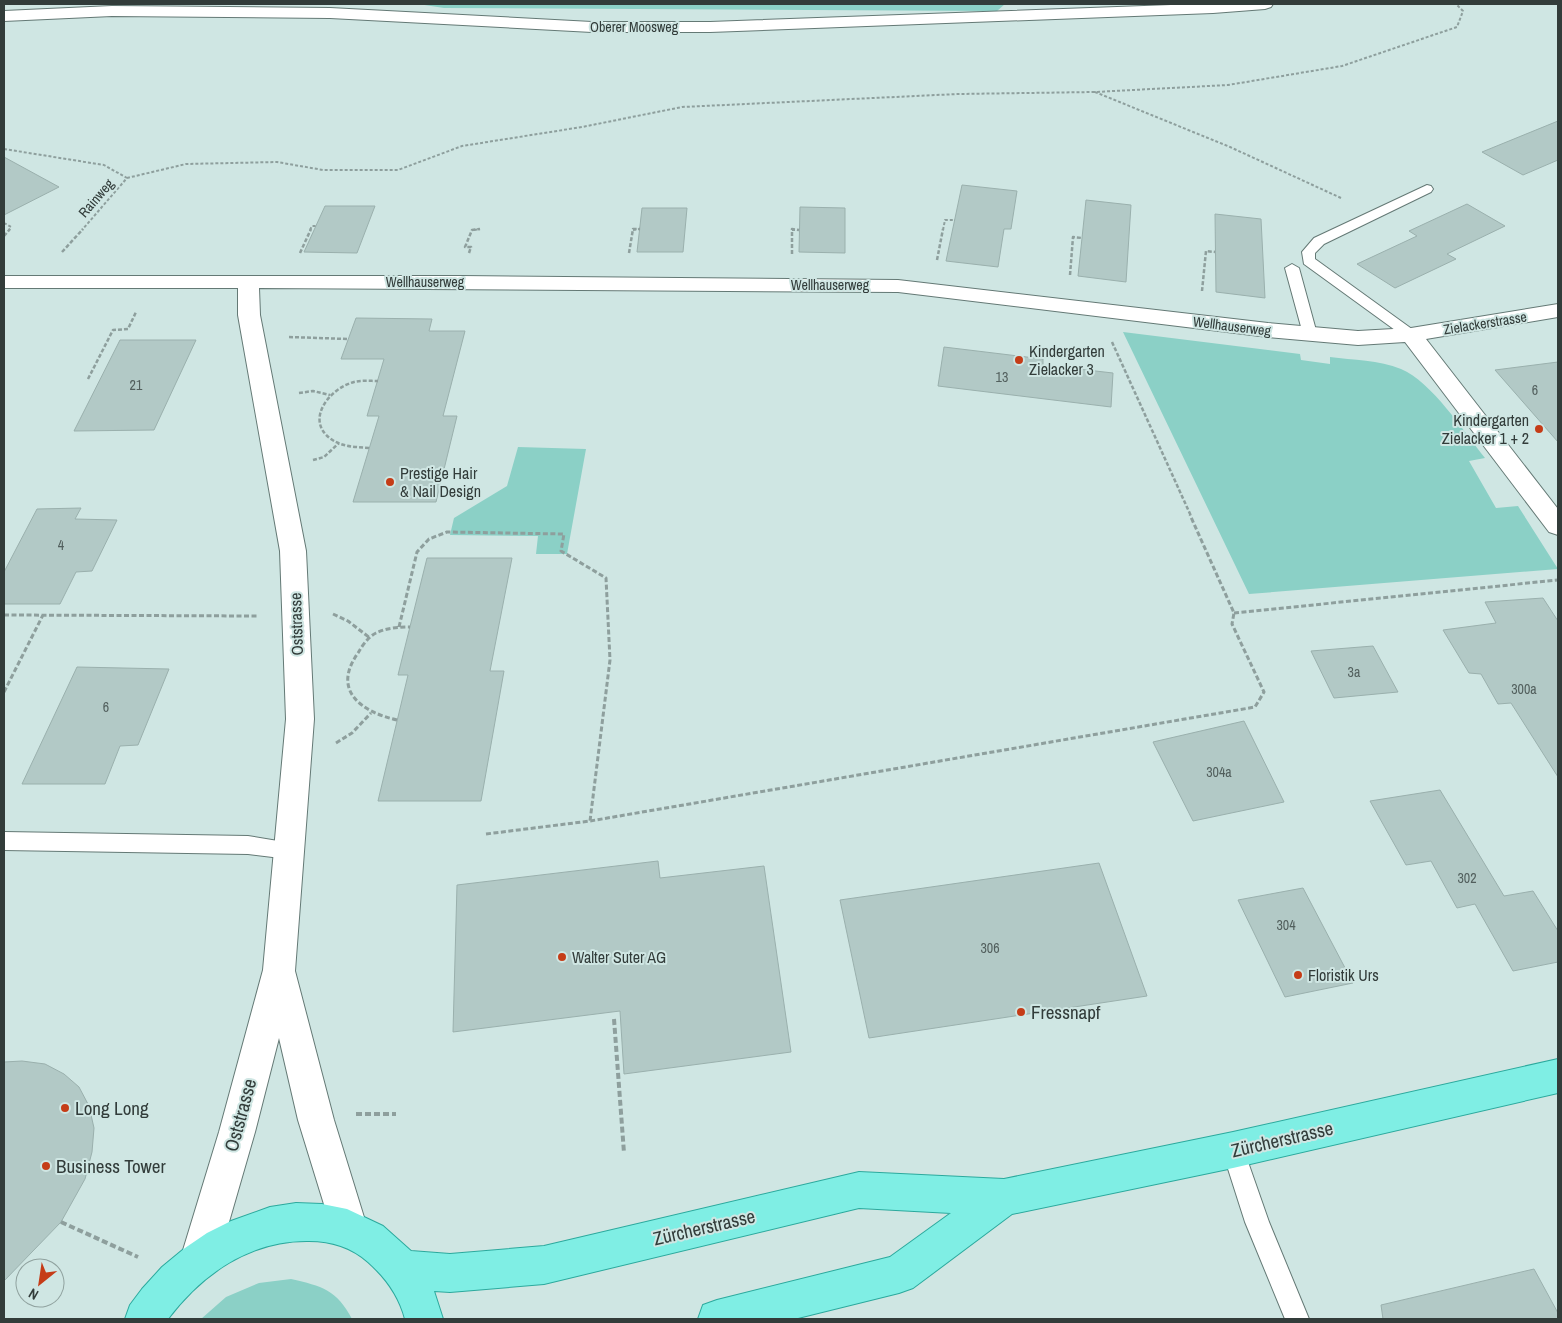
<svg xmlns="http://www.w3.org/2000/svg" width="1562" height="1323" font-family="'Archivo Narrow',sans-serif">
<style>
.green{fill:#8bd0c6}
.building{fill:#b2c9c6;stroke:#9ab0ad}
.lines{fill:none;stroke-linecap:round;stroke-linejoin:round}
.lane-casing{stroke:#647975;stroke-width:2}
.street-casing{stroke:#647975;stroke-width:2}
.primary-casing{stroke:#2ca99d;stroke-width:2}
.path-far3{stroke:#8e9f9d;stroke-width:2;stroke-dasharray:3 2;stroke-linecap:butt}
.path-far2{stroke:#8e9f9d;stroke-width:2.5;stroke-dasharray:4 2;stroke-linecap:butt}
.path-far1{stroke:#8e9f9d;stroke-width:3;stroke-dasharray:5 2.5;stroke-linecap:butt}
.path{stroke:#8e9f9d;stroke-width:4;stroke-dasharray:6 3;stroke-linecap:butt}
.lane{fill:#fff;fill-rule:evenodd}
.street{fill:#fff;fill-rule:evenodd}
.primary{fill:#7feee4;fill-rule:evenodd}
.poi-dot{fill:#c53c17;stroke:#cfe6e3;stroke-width:2}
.labels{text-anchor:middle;stroke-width:4;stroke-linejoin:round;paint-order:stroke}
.far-street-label{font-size:14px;fill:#323c3a;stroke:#cfe6e3}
.number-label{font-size:14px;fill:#525f5d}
.poi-label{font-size:16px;fill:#323c3a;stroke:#cfe6e3;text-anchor:start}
.street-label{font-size:16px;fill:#323c3a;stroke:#cfe6e3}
.near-poi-label{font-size:19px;fill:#323c3a;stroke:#cfe6e3;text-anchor:start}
.near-street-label{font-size:19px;fill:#323c3a;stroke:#cfe6e3}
</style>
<rect width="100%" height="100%" fill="#cfe6e3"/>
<path class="green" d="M418,4H1005L997,11L444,8Z
M1123,332L1300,354L1301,360L1330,364V357C1353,360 1379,360 1401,369C1431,381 1465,433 1485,458L1469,461L1496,508L1518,506L1558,569L1249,594Z
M518,447L586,449L567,554H536L538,536L450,535L454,518L507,486Z
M291,1279C322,1286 337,1290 352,1319H201L226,1297L259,1283Z"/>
<path class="building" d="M1558,121V160L1523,175L1482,152Z
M4,157L59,187L4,215Z
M962,185L1017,191L1011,229H1004L998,267L946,261Z
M1086,200L1131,205L1126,282L1078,276Z
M1467,204L1505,226L1447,254L1456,259L1395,288L1357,264L1417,236L1409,231Z
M325,206H375L357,253L304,252Z
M800,207L845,208V253L799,252Z
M642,208H687L683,252H637Z
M1215,214L1261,219L1265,298L1216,292Z
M356,318L432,319L429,331H465L443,416H457L436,502H353L379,416H367L384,359H341Z
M120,340H196L154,430L74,431Z
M944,347L1043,359V365L1113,373L1111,407L938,386Z
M1558,362V442L1495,370Z
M81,508L75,519L117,520L92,571L76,572L60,604H4V572L37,509Z
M427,558H512L490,671H504L481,801H378L408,675H398Z
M1543,598L1558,621V777L1511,703L1498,704L1481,674L1469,673L1443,630L1496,623L1485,602Z
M1373,646L1398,692L1334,698L1311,651Z
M77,667L169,669L138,745L120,746L105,784H22Z
M1244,721L1284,802L1193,821L1153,742Z
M1440,790L1504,896L1533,891L1558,931V962L1513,971L1475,904L1457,908L1431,861L1406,865L1370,801Z
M658,861L660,878L764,866L791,1052L624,1074L620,1011L453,1032L457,885Z
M1099,863L1147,996L869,1038L840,900Z
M1303,888L1353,983L1285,997L1238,900Z
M22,1061L45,1064L64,1074L79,1087L89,1106L94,1128L92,1152L85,1179L61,1222L4,1281V1062Z
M1534,1269L1558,1313V1319H1383L1381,1305Z"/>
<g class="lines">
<defs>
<path id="lane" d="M1427,185L1431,186L1433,189L1431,192L1324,244L1315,253V259L1416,332L1418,335L1416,338H1406L1304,264L1302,252L1314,238Z
M1292,264L1299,268L1317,334L1315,337H1305L1303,334L1285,268Z
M4,832L248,836L296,844L299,850L296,856L289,859L248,854L4,850Z
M1233,1139L1241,1142L1269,1222L1309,1319H1285L1245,1222L1222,1150L1225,1142Z"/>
<path id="street" d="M1198,4H1273L1271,7L1265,9L1213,13L710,32H592L330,18L112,16L4,21V11L112,6L330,8L592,22H710Z
M4,276H461L898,280L1268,323L1358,331L1411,328L1558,304V317L1426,339L1558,509V535L1549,532L1405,342L1358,345L1268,337L898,292L259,288L260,315L306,551L314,719L295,971L334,1120L367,1227L361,1240L348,1246L335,1240L298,1120L279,1038L255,1132L218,1260L212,1273L199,1279L186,1273L180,1260L219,1132L263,970L286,719L280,551L238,315V288H4Z"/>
<path id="primary" d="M1558,1059V1093L1233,1168L1012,1214L913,1288L899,1293L794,1319H698L703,1305L717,1300L890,1257L951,1213L859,1208L544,1284L450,1292L434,1291L443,1319H405C399,1296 386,1278 368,1262C351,1247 332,1241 309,1241C250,1240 202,1274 168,1319H125L130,1305L142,1289L162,1267L185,1248L207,1233L231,1221L270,1207L296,1203L322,1204L347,1209L383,1226L411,1251L450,1254L544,1246L859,1172L1004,1179L1233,1132Z"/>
</defs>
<use href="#lane" class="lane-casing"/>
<use href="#street" class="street-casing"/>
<use href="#primary" class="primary-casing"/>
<path class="path-far3" d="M4,149L104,165L127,178L82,230
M127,178L186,164L277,162L323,170H398L462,146L582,127L682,107L958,94L1095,92
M1341,198L1230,147L1095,92L1228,85L1342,66L1457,27L1463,11L1456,4
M4,223L11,227L9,230
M310,230L312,226H316
M474,230L480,229
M633,230L640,229
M792,230H797
M943,230L945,220H955"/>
<path class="path-far2" d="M4,236L10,229
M62,252L83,229
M300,253L311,229
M469,253L471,247H465L472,230L480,229
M629,253L633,229H640
M792,254V229L799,230
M937,260L943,229
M1070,275L1073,237L1082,238
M1202,291L1206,251L1215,252
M289,337L348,339
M1112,342L1191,516
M88,379L113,330L128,329L136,312
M299,393L313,391L330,395
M369,448C356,447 342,447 331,439C304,420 330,388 354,382C362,380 370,381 378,381
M313,460L324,457L339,443"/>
<path class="path-far1" d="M1234,613L1558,580
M333,614L348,621L370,638
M4,615L258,616
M399,627L417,552L429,539L447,532L564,534L561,551L606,578L610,660L590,821
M4,692L43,615
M397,720C362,712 331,691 358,653C362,646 368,637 376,633C386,628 398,627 410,627
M336,743L352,733L371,713
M486,834L590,821L1255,707L1264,692L1232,624L1234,613L1190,515"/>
<path class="path" d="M614,1019L624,1153
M356,1114H396
M61,1222L138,1257"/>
<use href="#lane" class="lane"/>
<use href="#street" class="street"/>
<use href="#primary" class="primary"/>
</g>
<g class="poi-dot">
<circle cx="1019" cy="360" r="5"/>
<circle cx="1539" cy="429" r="5"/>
<circle cx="390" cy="482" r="5"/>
<circle cx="562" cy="957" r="5"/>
<circle cx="1298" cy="975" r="5"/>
<circle cx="1021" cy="1012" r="5"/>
<circle cx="65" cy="1108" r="5"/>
<circle cx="46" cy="1166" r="5"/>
</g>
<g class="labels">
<g class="far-street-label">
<text x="634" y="32">Oberer Moosweg</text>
<text transform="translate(96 198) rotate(-49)" y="5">Rainweg</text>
<text x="425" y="287">Wellhauserweg</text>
<text x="830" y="290">Wellhauserweg</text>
<text transform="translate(1485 323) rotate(-9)" y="5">Zielackerstrasse</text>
<text transform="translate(1232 326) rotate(7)" y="5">Wellhauserweg</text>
</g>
<g class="number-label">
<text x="1002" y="382">13</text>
<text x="136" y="390">21</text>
<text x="1535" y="395">6</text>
<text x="61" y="550">4</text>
<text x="1354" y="677">3a</text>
<text x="1524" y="694">300a</text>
<text x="106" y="712">6</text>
<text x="1219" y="777">304a</text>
<text x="1467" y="883">302</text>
<text x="1286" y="930">304</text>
<text x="990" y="953">306</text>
</g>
<g class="poi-label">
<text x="1029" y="357">Kindergarten<tspan x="1029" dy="18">Zielacker 3</tspan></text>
<text x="1529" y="426" text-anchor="end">Kindergarten<tspan x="1529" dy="18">Zielacker 1 + 2</tspan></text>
<text x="400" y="479">Prestige Hair<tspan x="400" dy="18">&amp; Nail Design</tspan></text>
<text x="572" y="963">Walter Suter AG</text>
<text x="1308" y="981">Floristik Urs</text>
</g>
<g class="street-label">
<text transform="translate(296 624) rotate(-92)" y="6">Oststrasse</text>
</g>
<g class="near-poi-label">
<text x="1031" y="1019">Fressnapf</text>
<text x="75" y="1115">Long Long</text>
<text x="56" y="1173">Business Tower</text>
</g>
<g class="near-street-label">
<text transform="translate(240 1115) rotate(-75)" y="7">Oststrasse</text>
<text transform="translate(1282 1139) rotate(-13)" y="7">Zürcherstrasse</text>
<text transform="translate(704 1227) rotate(-13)" y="7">Zürcherstrasse</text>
</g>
</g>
<rect width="1562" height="1323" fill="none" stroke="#323c3a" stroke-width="10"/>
<g transform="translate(40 1283) rotate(210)"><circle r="24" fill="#cfe6e3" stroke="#90a29f"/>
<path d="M0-4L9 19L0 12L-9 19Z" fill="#c53c17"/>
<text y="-8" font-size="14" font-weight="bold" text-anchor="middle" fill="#323c3a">N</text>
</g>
</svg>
